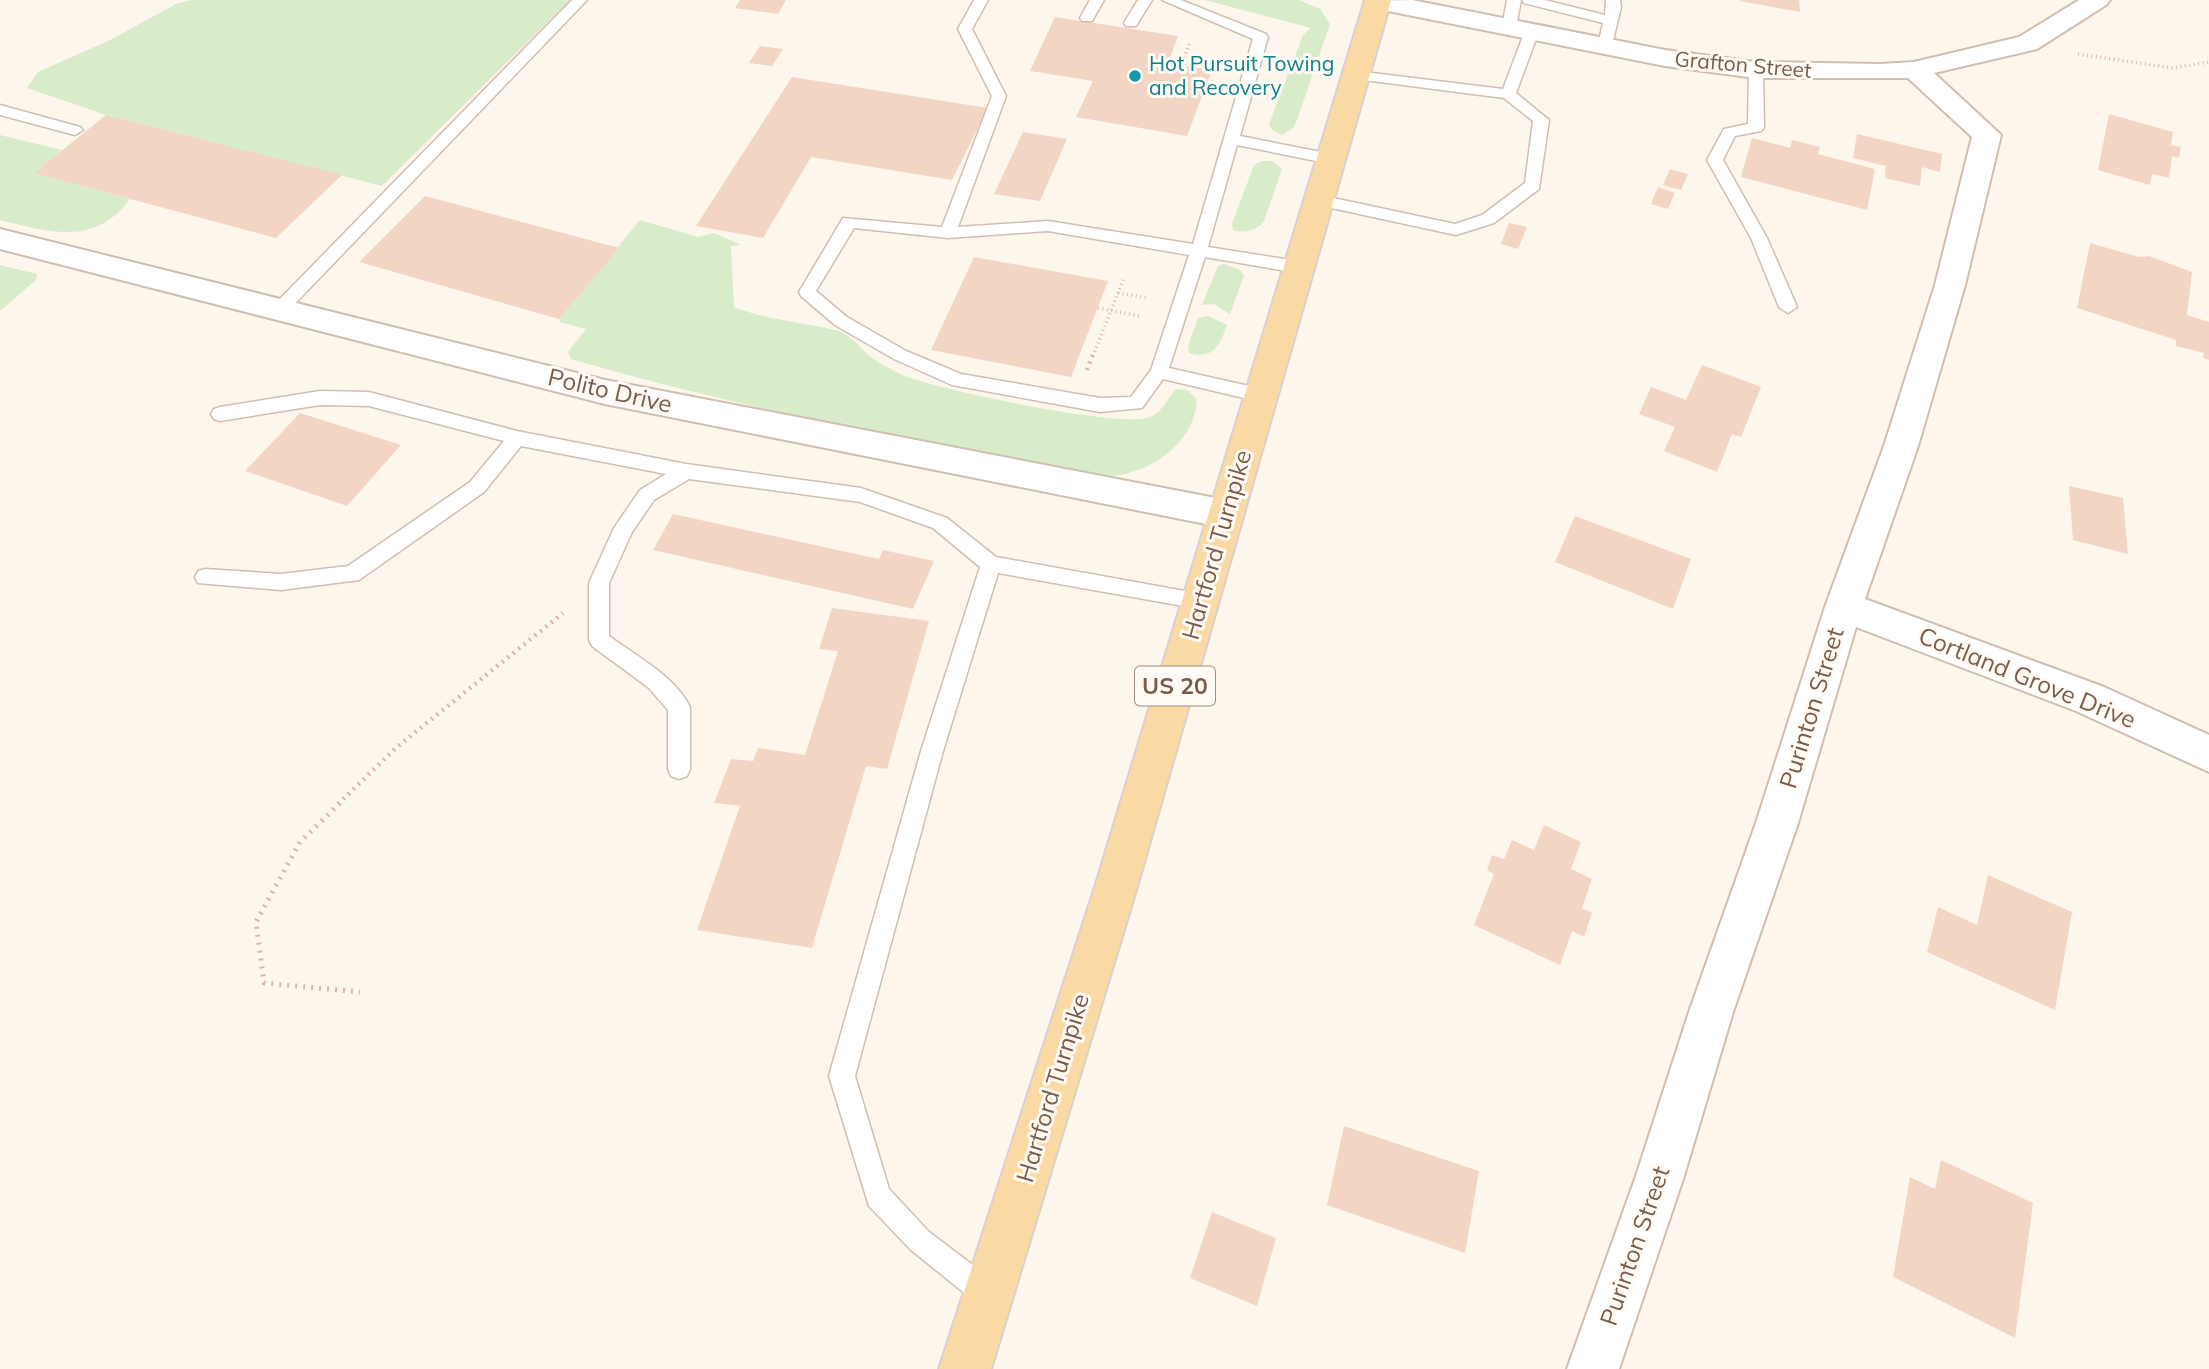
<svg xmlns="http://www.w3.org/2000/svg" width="2209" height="1369" font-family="Mulish,sans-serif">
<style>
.green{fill:#d8ecc9}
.building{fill:#f3d5c3}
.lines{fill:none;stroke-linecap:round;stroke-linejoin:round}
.service-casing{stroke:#d1beb0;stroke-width:3}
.minor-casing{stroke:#d1beb0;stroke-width:4}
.primary-casing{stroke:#dad1cd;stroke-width:4}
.path-far2{stroke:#d9b8a5;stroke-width:3.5;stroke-dasharray:1 3.5;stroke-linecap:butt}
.path-far1{stroke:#d9b8a5;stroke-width:4.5;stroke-dasharray:2 5;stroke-linecap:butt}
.path{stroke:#d9b8a5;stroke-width:5;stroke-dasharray:2 6;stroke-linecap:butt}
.service{fill:#fff;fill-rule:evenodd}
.minor{fill:#fff;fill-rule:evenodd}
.primary{fill:#fbd9a5;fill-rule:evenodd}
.culture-dot{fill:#0f9aa8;stroke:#fffaf3;stroke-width:2.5}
.labels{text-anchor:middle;stroke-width:6;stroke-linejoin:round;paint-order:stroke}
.far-culture-label{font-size:21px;fill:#0d838f;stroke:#fffaf3;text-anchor:start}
.far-street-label{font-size:21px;fill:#7a5c4d;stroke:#fffaf3}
.shield{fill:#fffaf3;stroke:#a28b7f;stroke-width:2}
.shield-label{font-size:23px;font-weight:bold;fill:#7a5c4d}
.street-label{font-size:24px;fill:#7a5c4d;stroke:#fffaf3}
</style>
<rect width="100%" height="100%" fill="#fdf6ec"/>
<path class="green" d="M191,0H570L382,186L106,115L27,88L38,72L110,40L176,4Z
M1205,0H1299L1320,9L1330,24L1297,120L1293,128L1282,135L1272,130L1269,124L1303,35L1311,28Z
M0,135L62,150L34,173L130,199C95,247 49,232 0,220Z
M1262,161H1272L1282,169L1264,221C1258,230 1244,234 1233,230L1232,224L1254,165Z
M640,220L698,237L714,233L741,245L731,246L734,307C769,321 804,322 839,331C851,335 862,350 872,358C880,364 891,369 900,374C933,389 1115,427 1147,418C1162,414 1166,400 1176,389L1187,390L1197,399C1195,439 1159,467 1121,475C1103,479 1028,463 1006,459C860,432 714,400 571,359L568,352L586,329L560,322L559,319Z
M1224,264L1240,270L1244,276L1230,314L1214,304L1202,305L1218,266Z
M0,265L37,274L36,280L0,311Z
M1208,316L1227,325C1220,345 1213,360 1189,353L1188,346L1198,318Z"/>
<path class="building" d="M740,0H786L778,14L735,8Z
M1740,0H1799L1800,12L1740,1Z
M1055,17L1178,36L1168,64L1212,70L1187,136L1076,117L1093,81L1030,71Z
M760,46L783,49L772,66L749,63Z
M792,77L988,108L952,180L811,157L763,238L696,226Z
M2109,114L2173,132L2171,145L2181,147L2179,158L2172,156L2169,178L2152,174L2150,185L2098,170Z
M106,115L342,175L276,238L34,173Z
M1023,132L1067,139L1040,201L994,194Z
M1857,134L1942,154L1940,172L1922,167L1920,186L1885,178L1886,166L1853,158Z
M1752,138L1790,148L1792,140L1820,147L1818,154L1875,169L1867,210L1741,177Z
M1670,169L1688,174L1681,190L1663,185Z
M1658,187L1675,193L1668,209L1651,204Z
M425,196L619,248L559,319L359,262Z
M1509,223L1527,227L1518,249L1501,244Z
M2090,243L2139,257L2149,256L2192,272L2187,315L2209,322V360L2203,358L2204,353L2176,346V340L2077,308Z
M974,257L1108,281L1071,377L931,350Z
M1702,365L1761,387L1741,437L1732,434L1717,472L1664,451L1675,427L1639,414L1651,387L1686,400Z
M300,413L401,445L347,506L245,471Z
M2069,486L2123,498L2128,554L2073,540Z
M673,514L879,559L883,550L934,561L913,609L653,550Z
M1575,516L1691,559L1673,609L1555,562Z
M832,608L929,621L887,769L866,766L812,948L697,930L740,806L714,803L731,759L753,761L758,748L805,755L838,651L819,649Z
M1544,825L1581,842L1571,869L1592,879L1582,908L1592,913L1584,937L1572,931L1560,965L1474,925L1494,874L1487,870L1492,855L1504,859L1512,840L1534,850Z
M1988,875L2072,912L2055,1010L1927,952L1938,907L1977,925Z
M1344,1126L1479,1171L1465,1253L1327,1205Z
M1941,1160L2033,1203L2015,1338L1893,1277L1910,1177L1935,1189Z
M1212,1212L1276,1238L1257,1306L1190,1278Z"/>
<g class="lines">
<defs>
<path id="service" d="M572,0H587L285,314H273L270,310L273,306Z
M974,0H988L972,29L1006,96L958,227L1048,221L1193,244L1253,39L1162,0H1181L1266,34L1268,37L1240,136L1331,154L1339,159L1331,164L1237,145L1208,247L1298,261L1306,267L1298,273L1205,257L1169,368L1267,390L1270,395L1267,400L1261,402L1163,379L1142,408L1100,412L952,385L894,359L835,325L801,296L799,292L843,218L942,227L992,96L958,29ZM854,228L948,238L1048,231L1189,255L1151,370L1131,397L1100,398L961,374L906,351L847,317L816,291Z
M1090,0H1104L1092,21H1082L1080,18Z
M1138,0H1152L1136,26H1126L1124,23Z
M1507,0H1521L1516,27L1509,31L1502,27Z
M1522,0H1545L1605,15L1606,0H1620L1621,7L1612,45L1605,49L1598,45L1603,23L1524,3Z
M1532,27L1539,31L1516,93L1549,120L1539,189L1494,223L1456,235L1313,204L1311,200L1313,196L1319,195L1455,224L1482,215L1525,183L1533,121L1504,98L1356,79L1349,75L1356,71L1503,89L1525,31Z
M1756,66L1763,70L1764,128L1761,131L1735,136L1723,160L1767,238L1797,307L1788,313L1779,307L1751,238L1707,160L1724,129L1748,124L1749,70Z
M0,105L80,127L83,130L75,135L0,115Z
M320,391L369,392L517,431L686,464L861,488L947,518L996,557L1207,595L1210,601L1207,607L1200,609L998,573L943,751L855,1076L889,1189L929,1232L998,1284L1002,1294L998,1304L988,1308L978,1304L911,1250L869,1206L829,1076L921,751L980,567L933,528L860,502L689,479L654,500L632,532L609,583V636C636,656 675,676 690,707V769L687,776L679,779L671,776L668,769V710L649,688L592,646L589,640V583L614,528L640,490L666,474L521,446L484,492L359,580L281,590L198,583L195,577L198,571L205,569L281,574L348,566L470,482L504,441L369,406L320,405L220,421L214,419L211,414L214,409L220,407Z"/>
<path id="minor" d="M1412,0L1665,50L1756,62L1880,64L1914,62L2019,37L2079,0H2110L2106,5L2037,49L1934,73L2001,135L1965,285L1918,446L1865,599L2104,687L2209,735V772L2076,711L1856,627L1798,823L1733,1012L1684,1176L1619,1369H1567L1636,1176L1689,1012L1756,823L1825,607L1884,446L1935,285L1972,137L1908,78H1756L1665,66L1378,9L1369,6L1365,1Z
M0,229L605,380L1226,500L1238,504L1244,514L1238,524L1226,528L605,404L0,249Z"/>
<path id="primary" d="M1365,0H1391L1137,887L991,1369H939L1095,887Z"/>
</defs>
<use href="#service" class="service-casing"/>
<use href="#minor" class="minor-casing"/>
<use href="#primary" class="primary-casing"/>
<path class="path-far2" d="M2078,54L2173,68L2209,62
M1172,61L1210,67
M1183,62L1190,41
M1118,293L1148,298
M1098,308L1140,316
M1093,356L1124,278"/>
<path class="path-far1" d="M1087,370L1093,354
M338,804L397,747L563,613"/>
<path class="path" d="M340,803L300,842L256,922L264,983L360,992"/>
<use href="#service" class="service"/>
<use href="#minor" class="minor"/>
<use href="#primary" class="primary"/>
</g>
<circle class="culture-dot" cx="1135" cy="76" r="7"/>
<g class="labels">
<g class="far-culture-label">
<text x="1149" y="71">Hot Pursuit Towing<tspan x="1149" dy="24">and Recovery</tspan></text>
</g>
<g class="far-street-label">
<text transform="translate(1743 65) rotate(5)" y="7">Grafton Street</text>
</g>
<rect class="shield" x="1135" y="666.5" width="80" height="39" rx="5"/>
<g class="shield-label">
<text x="1175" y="694">US 20</text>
</g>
<g class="street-label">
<text transform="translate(610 391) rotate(13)" y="8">Polito Drive</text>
<text transform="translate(1217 545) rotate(-74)" y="8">Hartford Turnpike</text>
<text transform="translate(2027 678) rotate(22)" y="8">Cortland Grove Drive</text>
<text transform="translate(1812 708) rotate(-73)" y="8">Purinton Street</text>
<text transform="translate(1053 1088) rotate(-73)" y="8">Hartford Turnpike</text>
<text transform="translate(1635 1246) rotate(-71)" y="8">Purinton Street</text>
</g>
</g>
</svg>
